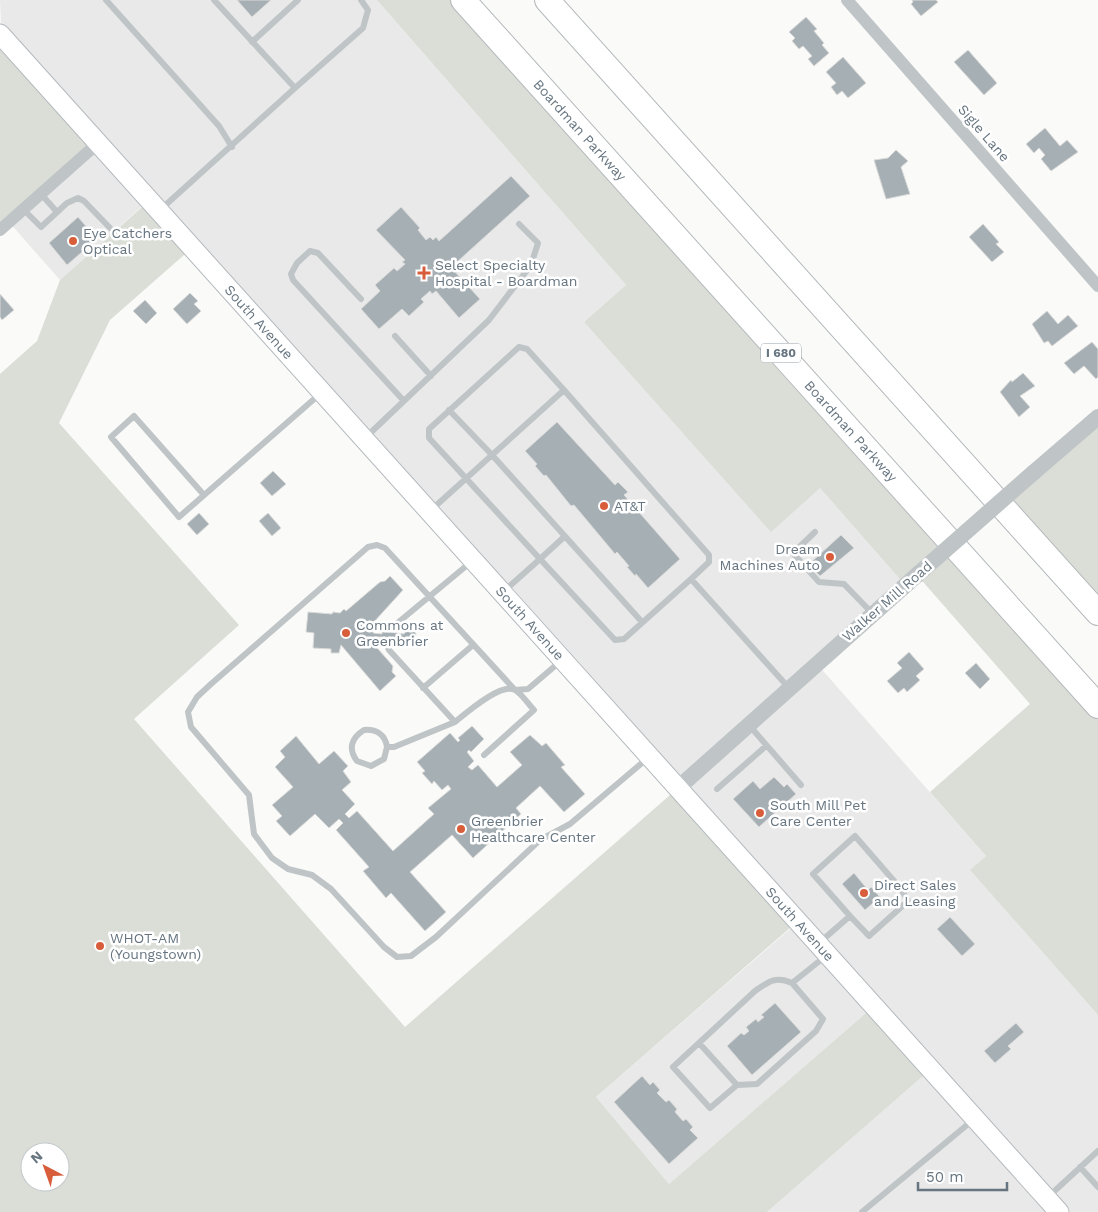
<svg xmlns="http://www.w3.org/2000/svg" width="1098" height="1212" font-family="'Work Sans',sans-serif">
<style>
.built{fill:#e8e9e8}
.green{fill:#daded7;fill-rule:evenodd}
.building{fill:#a6afb4;stroke:#dbdbda}
.lines{fill:none;stroke-linecap:round;stroke-linejoin:round}
.secondary-casing{stroke:#b4b9be;stroke-width:21}
.motorway-casing{stroke:#b5b9bc;stroke-width:26}
.service{stroke:#bfc4c7;stroke-width:6}
.minor{stroke:#bfc4c7;stroke-width:12}
.tertiary{stroke:#bfc4c7;stroke-width:16}
.secondary{stroke:#fff;stroke-width:19}
.motorway{stroke:#fff;stroke-width:24}
.tertiary-bridge{stroke:#bfc4c7;stroke-width:16}
.poi-dot{fill:#d85d3a;stroke:#fff;stroke-width:2}
.labels{text-anchor:middle;stroke-width:5;stroke-linejoin:round;paint-order:stroke}
.shield{fill:#fff;stroke:#949ea6;stroke-width:1}
.shield-label{font-size:12px;font-weight:bold;fill:#667580}
.street-label{font-size:14px;fill:#667580;stroke:#fff}
.poi-label{font-size:14px;fill:#667580;stroke:#fff;text-anchor:start}
</style>
<rect width="100%" height="100%" fill="#fafaf8"/>
<path class="built" d="M0,0H377L626,285L584,322L771,531L820,488L905,585L817,664L986,856L970,870L1098,1015V1212H767L931,1069L874,1006L669,1184L596,1097L798,922L149,200L60,280L9,222Z"/>
<path class="green" d="M377,0H463L1098,706V1015L970,870L986,856L930,792L1030,704L917,575L905,585L820,488L771,532L584,322L626,285Z
M0,34L98,143L0,230Z
M150,200L192,248L110,320L59,423L239,625L134,719L405,1027L678,788L798,921L596,1097L669,1184L874,1006L931,1069L767,1212H0V374L37,341L60,280ZM30,1152H60V1182H30Z
M1098,417V613L999,503Z"/>
<path class="building" d="M237,0H271L252,17Z
M912,0H936L938,2L921,16L911,4L913,2Z
M806,17L817,29L814,31L824,43L822,45L829,53L814,66L808,59L812,56L803,46L799,49L792,41L795,38L789,32Z
M968,50L997,83L984,95L954,62Z
M843,57L866,83L848,98L842,91L837,95L831,87L836,83L826,72Z
M1045,128L1060,146L1067,140L1078,152L1051,171L1041,159L1045,155L1039,148L1034,153L1026,144Z
M896,150L908,161L901,167L910,194L886,199L874,160L888,158Z
M511,176L530,196L457,262L459,264L456,267L459,270L456,273L480,299L459,318L436,291L432,294L430,291L421,299L424,302L409,316L402,309L379,329L361,309L380,291L375,285L394,268L397,271L405,264L402,262L405,260L376,230L401,207L420,228L418,230L426,240L430,237L433,240L436,237L439,241Z
M78,217L97,239L67,265L49,243Z
M983,224L999,242L996,244L1004,252L992,262L969,237Z
M190,293L198,301L194,304L201,311L187,324L173,309Z
M0,294L14,310L2,320L0,317Z
M145,300L157,313L146,324L133,311Z
M1047,311L1058,324L1068,315L1078,326L1052,346L1048,341L1044,343L1032,324Z
M1092,342L1098,349V377L1096,379L1084,366L1074,374L1064,363Z
M1023,373L1035,386L1020,396L1030,407L1019,417L1000,392L1011,380L1012,382Z
M557,422L615,485L618,482L628,492L624,495L680,559L648,588L636,574L635,576L627,567L629,566L617,552L615,554L574,505L571,506L546,475L544,476L535,466L537,464L525,451Z
M273,471L286,484L272,496L260,483Z
M199,513L209,524L197,535L187,524Z
M268,513L281,528L272,536L259,521Z
M841,535L854,548L820,576L808,565Z
M390,576L403,590L373,623V633L382,634V631L404,634L405,631H416L415,643H403L404,638L381,639L382,637H373L372,642L393,666L392,672L396,676L380,691L341,645L339,653H331V649L313,648L314,633L306,632L308,612L332,614L333,612L340,613L344,609L346,611L380,582L385,581Z
M909,652L924,669L916,676L920,680L907,692L904,688L898,693L887,681L902,668L897,663Z
M976,663L990,679L980,689L965,673Z
M472,726L484,739L471,752L469,750L467,752L474,761L468,767L472,770L478,765L497,787L522,765L510,752L530,735L542,746L546,743L565,765L561,767L585,794L564,812L540,786L516,808L521,814L473,858L452,835L410,872L446,912L425,931L391,893L386,898L363,871L369,867L336,830L343,823L339,819L329,828L315,814L290,836L276,821L282,816L272,805L293,787L275,767L285,757L280,751L296,736L319,764L334,751L348,766L343,771L351,782L342,790L355,804L345,814L349,818L357,811L393,851L434,814L428,808L451,789L448,785L442,790L434,781L432,784L422,773L425,771L417,762L450,733L458,742L460,740L458,738Z
M774,777L784,787L787,784L796,794L759,827L733,799L753,781L760,789Z
M854,873L868,890L871,887L880,897L865,910L842,884Z
M950,917L975,944L962,956L937,929Z
M775,1003L801,1032L752,1075L727,1046L741,1033L744,1035L749,1031L746,1027L756,1019L758,1022L764,1017L761,1015Z
M1016,1023L1024,1032L1008,1046L1011,1049L995,1063L984,1051Z
M642,1076L650,1085L653,1082L660,1090L657,1093L666,1102L669,1100L677,1109L675,1112L683,1121L686,1119L693,1127L690,1130L698,1138L669,1164L614,1102Z"/>
<g class="lines">
<defs>
<path id="secondary" d="M0,34L1059,1212"/>
<path id="motorway" d="M463,0L1098,706
M547,0L1098,613"/>
</defs>
<use href="#secondary" class="secondary-casing"/>
<use href="#motorway" class="motorway-casing"/>
<path class="service" d="M106,0L219,126L232,147
M252,42L298,0
M295,88L363,28L368,10L361,0
M41,194L57,212
M23,209L41,227L67,203L78,198L84,201L110,228
M160,210L295,88L214,0
M361,299L318,253L310,251L297,263L291,274L293,280L404,401
M395,336L431,376
M564,390L527,349L519,347L429,429V438L540,559L564,537
M449,410L492,455L642,622
M365,438L489,320L531,265L538,243L519,224
M204,495L134,416L111,437L179,517L321,393
M430,511L564,390L709,555V562L691,579L789,688
M815,532L793,553L819,582L844,584L872,613
M503,592L540,559L615,640L624,639L691,579
M389,630L471,562
M386,643L389,650L455,722C466,713 501,682 515,690C522,694 529,705 534,710L484,755
M562,660L528,689L515,690L385,548L377,545L368,547L211,684L197,697L188,712L191,727L249,795L254,834L272,858L288,869L312,875L331,889L384,947L397,957L411,956L436,937L540,840L570,824L649,757
M423,688L473,645
M749,725L801,785
M387,747L384,759L371,766L357,761C348,749 351,738 364,730C376,729 385,734 387,747H394L455,722
M717,789L766,746
M819,943L850,916L869,936L908,901L901,889L855,836L813,874L850,916
M699,1043L737,1085L710,1108L673,1067L755,991C769,981 776,976 792,983L827,955
M737,1085L757,1084L816,1031L823,1019L792,983
M1080,1167L1098,1187
M1048,1197L1098,1151
M862,1212L973,1120"/>
<path class="minor" d="M847,0L1098,286
M0,230L98,143"/>
<path class="tertiary" d="M1033,473L1098,417
M678,788L917,575"/>
<use href="#secondary" class="secondary"/>
<use href="#motorway" class="motorway"/>
<path class="tertiary-bridge" d="M917,575L1033,473"/>
</g>
<g class="poi-dot">
<circle cx="73" cy="241" r="5"/>
<path d="M421.5 265.5h5v5h5v5h-5v5h-5v-5h-5v-5h5z"/>
<circle cx="604" cy="506" r="5"/>
<circle cx="830" cy="557" r="5"/>
<circle cx="346" cy="633" r="5"/>
<circle cx="760" cy="813" r="5"/>
<circle cx="461" cy="829" r="5"/>
<circle cx="864" cy="893" r="5"/>
<circle cx="100" cy="946" r="5"/>
</g>
<g class="labels">
<rect class="shield" x="761" y="343.5" width="40" height="19" rx="4"/>
<g class="shield-label">
<text x="781" y="357">I 680</text>
</g>
<g class="street-label">
<text transform="translate(580 130) rotate(48)" y="5">Boardman Parkway</text>
<text transform="translate(984 133) rotate(49)" y="5">Sigle Lane</text>
<text transform="translate(259 322) rotate(48)" y="5">South Avenue</text>
<text transform="translate(851 431) rotate(48)" y="5">Boardman Parkway</text>
<text transform="translate(887 601) rotate(-41)" y="5">Walker Mill Road</text>
<text transform="translate(530 623) rotate(48)" y="5">South Avenue</text>
<text transform="translate(800 924) rotate(48)" y="5">South Avenue</text>
</g>
<g class="poi-label">
<text x="83" y="238">Eye Catchers<tspan x="83" dy="16">Optical</tspan></text>
<text x="435" y="270">Select Specialty<tspan x="435" dy="16">Hospital - Boardman</tspan></text>
<text x="614" y="511">AT&amp;T</text>
<text x="820" y="554" text-anchor="end">Dream<tspan x="820" dy="16">Machines Auto</tspan></text>
<text x="356" y="630">Commons at<tspan x="356" dy="16">Greenbrier</tspan></text>
<text x="770" y="810">South Mill Pet<tspan x="770" dy="16">Care Center</tspan></text>
<text x="471" y="826">Greenbrier<tspan x="471" dy="16">Healthcare Center</tspan></text>
<text x="874" y="890">Direct Sales<tspan x="874" dy="16">and Leasing</tspan></text>
<text x="110" y="943">WHOT-AM<tspan x="110" dy="16">(Youngstown)</tspan></text>
</g>
</g>
<g transform="translate(45 1167) rotate(319)"><circle r="24" fill="#ffffff" stroke="#c2c8cc"/>
<path d="M0-4L9 19L0 12L-9 19Z" fill="#d85d3a"/>
<text y="-8" font-size="14" font-weight="bold" text-anchor="middle" fill="#667580">N</text>
</g>
<path d="M918 1182v8h89v-8" fill="none" stroke="#667580" stroke-width="2.5"/>
<text x="926" y="1182" font-size="15" fill="#667580" stroke="#ffffff" stroke-width="4" paint-order="stroke">50 m</text>
</svg>
